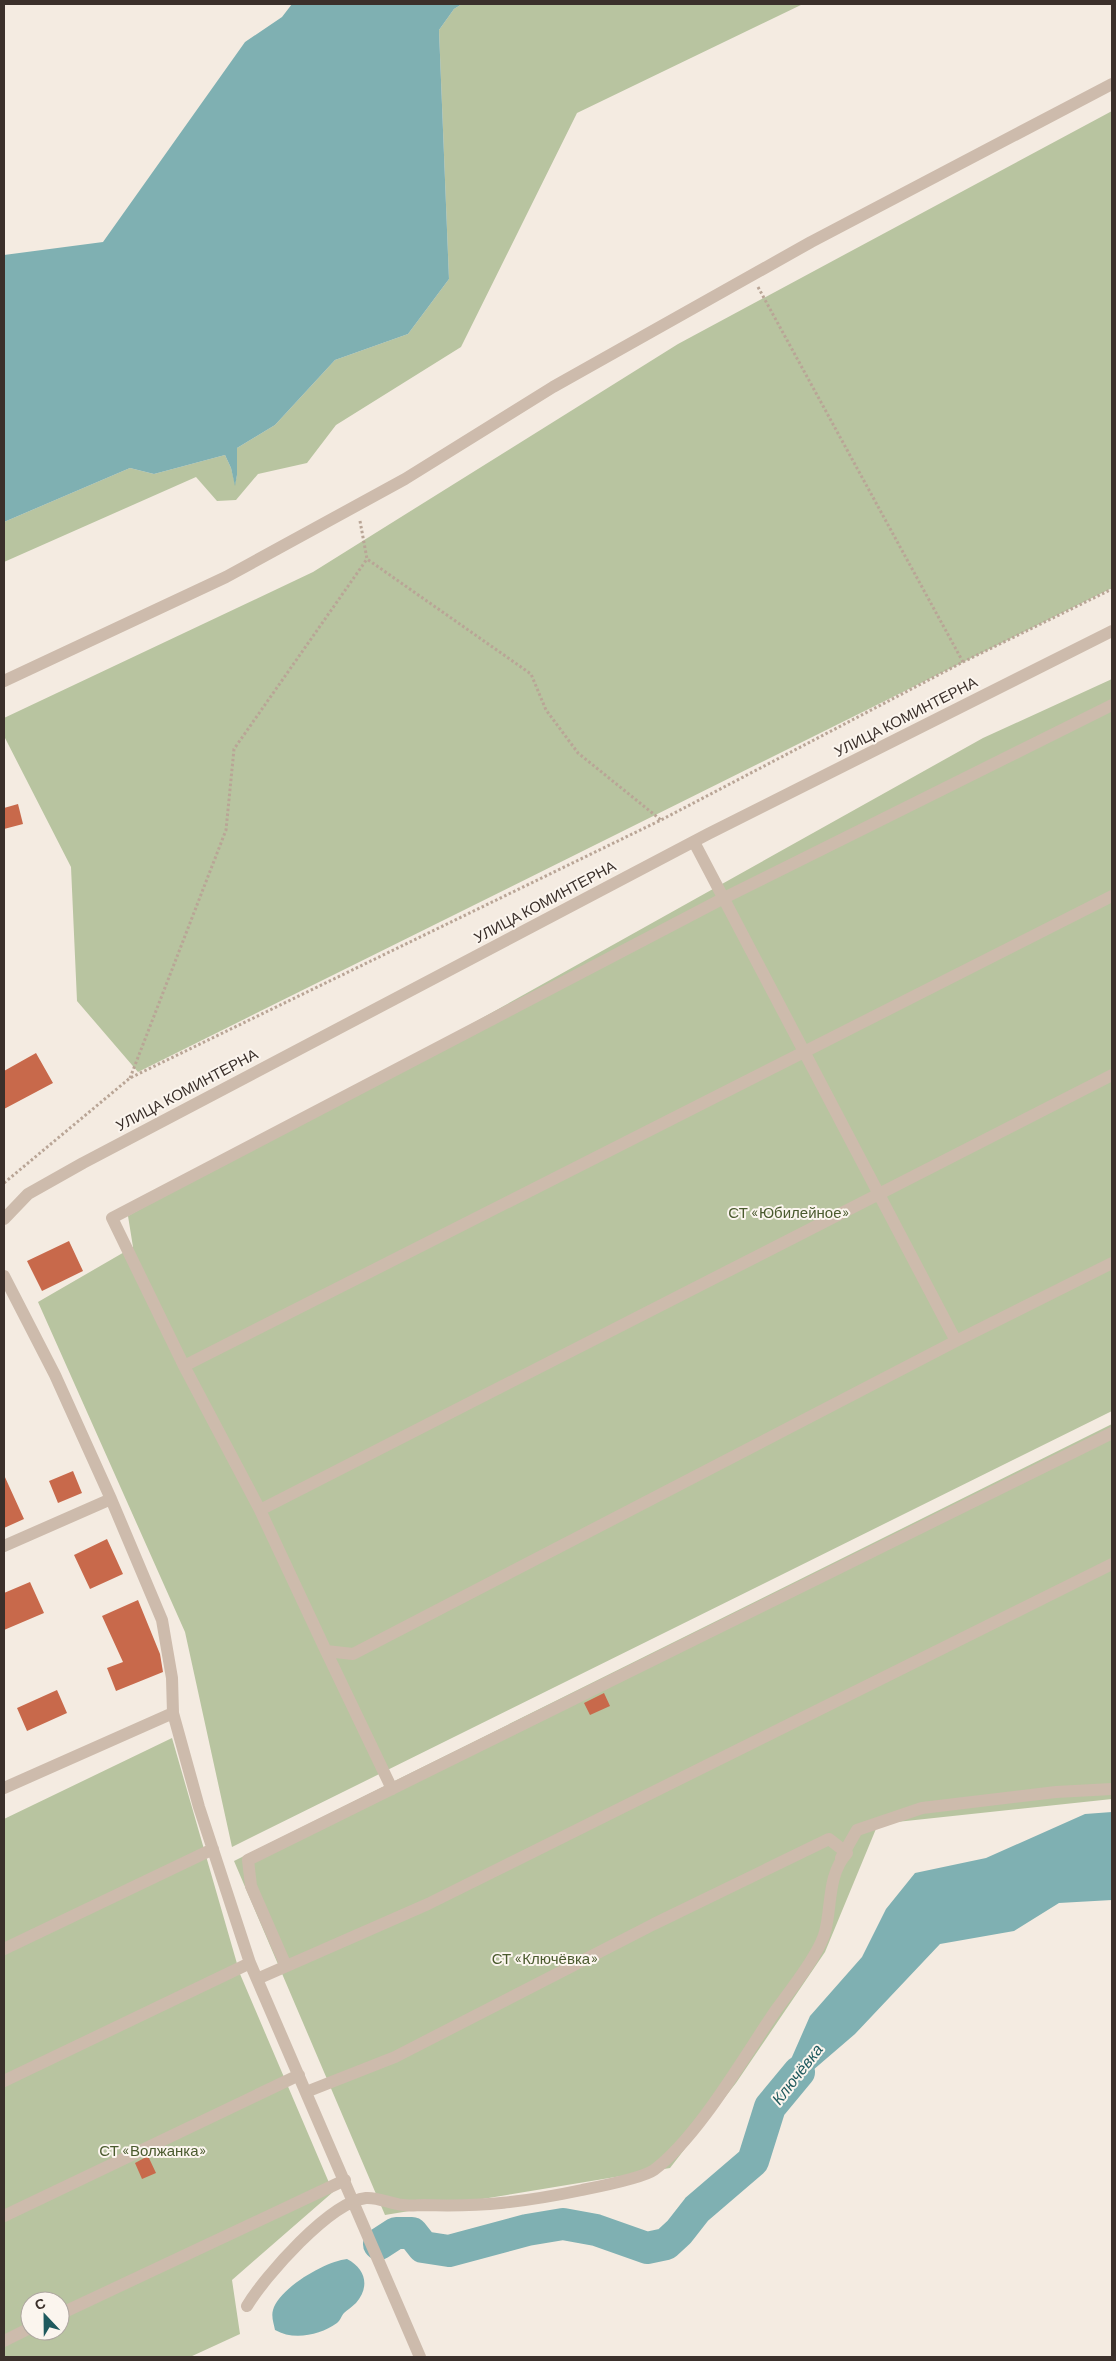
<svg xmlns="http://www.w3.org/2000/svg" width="1116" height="2361" font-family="Barlow,sans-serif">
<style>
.green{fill:#b8c4a0;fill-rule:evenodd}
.water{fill:#7fb0b2}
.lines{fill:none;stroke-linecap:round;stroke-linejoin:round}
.river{stroke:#7fb0b2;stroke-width:32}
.building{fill:#c8694b}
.path{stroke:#b9a596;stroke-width:3;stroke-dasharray:2.5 2.5;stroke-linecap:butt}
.minor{stroke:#cdbbac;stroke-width:12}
.labels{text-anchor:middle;stroke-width:4;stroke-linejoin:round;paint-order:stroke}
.street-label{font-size:15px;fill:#3b302b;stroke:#fbf5ee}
.park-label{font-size:15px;fill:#4a5a2e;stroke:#fbf5ee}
.water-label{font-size:16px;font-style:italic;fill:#1f5a5e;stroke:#fbf5ee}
</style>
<rect width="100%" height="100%" fill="#f4ebe1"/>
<path class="green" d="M462,4H803L577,113L461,347L336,425L307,463L258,474L236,500L217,501L196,477L4,562V522L130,468L154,474L225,455L231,468L235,484L237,475V448L275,425L335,360L408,334L449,279L439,30L454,9Z
M1112,111V588L138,1072L77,1001L71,867L4,736V718L313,572L678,344Z
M1112,679V1411L232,1847L185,1632L38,1302L133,1247L128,1216L983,738Z
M1112,1424V1799L878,1824L825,1952L736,2083L670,2168L385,2215L234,1861Z
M172,1738L240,1974L333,2192L232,2280L240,2334L190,2357H4V1819ZM30,2301H60V2331H30Z"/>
<path class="water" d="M292,4H462L454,9L439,30L449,279L408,334L335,360L275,425L237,448V475L235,486L231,468L225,455L154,474L130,468L4,522V255L103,242L245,42L282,17Z
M1112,1812V1900L1059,1903L1014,1931L940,1944L855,2034L770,2107L810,2016L862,1957L886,1909L915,1873L986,1858L1085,1814Z
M347,2259C366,2269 370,2287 356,2303C352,2307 347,2310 344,2313C341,2316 341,2320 337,2323C320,2335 294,2341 275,2330C274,2324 271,2317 273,2310C279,2288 326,2261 347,2259Z"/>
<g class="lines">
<path class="river" d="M379,2244L396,2233H412L423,2247L449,2251L527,2230L563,2224L596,2230L647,2248L666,2244L679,2232L697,2209L753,2161L770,2107L799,2072"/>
</g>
<path class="building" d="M18,804L23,824L4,829V808Z
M36,1053L53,1083L4,1109V1071Z
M69,1241L83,1271L42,1291L27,1261Z
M73,1471L82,1493L58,1503L49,1481Z
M4,1475L24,1519L4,1528Z
M107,1539L123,1574L90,1589L74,1555Z
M30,1582L44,1613L4,1630V1593Z
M138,1600L160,1654L163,1672L116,1691L107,1668L123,1662L102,1616Z
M57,1690L67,1713L27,1731L17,1708Z
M604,1693L610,1706L590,1715L584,1703Z
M148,2156L156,2173L142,2179L135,2163Z"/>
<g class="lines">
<path class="path" d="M758,287L963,662
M360,521L367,559L531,674L546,710L578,753L661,820
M130,1078L226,830L234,749L367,559
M4,1183L130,1078L661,820L963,662L1112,589"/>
<path class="minor" d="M4,681L226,577L405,479L553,387L811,242L1112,84
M694,842L956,1341
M1112,1075L260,1510L326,1651L353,1654L956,1341L1112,1263
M4,1219L28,1194L83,1163L708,834L1112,631
M4,1276L55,1375L111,1499L162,1620L172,1678L173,1713L199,1807L250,1963L420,2357
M184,1366L112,1218L724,898L1112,705
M260,1510L184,1366L1112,896
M4,1546L111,1499
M326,1651L392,1789
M4,1788L173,1713
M841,1858L857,1830L922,1808L1056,1792L1112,1789
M4,1949L213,1849
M286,1966L251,1886L248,1860L1112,1433
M257,1979L428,1904L1112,1564
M4,2081L250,1963
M4,2216L299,2075
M247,2306C265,2276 330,2202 366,2198C378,2197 391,2204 403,2205C410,2206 417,2205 424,2205C482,2207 525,2202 582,2190C597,2187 643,2178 654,2170C699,2136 743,2058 776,2010C790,1991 819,1954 825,1932C832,1906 827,1875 847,1853L829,1839L654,1924L395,2057L306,2092
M60,2314L345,2180
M4,2341L30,2328"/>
</g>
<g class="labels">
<g class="street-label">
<text transform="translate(906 717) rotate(-27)" y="5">УЛИЦА КОМИНТЕРНА</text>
<text transform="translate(545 902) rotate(-28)" y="5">УЛИЦА КОМИНТЕРНА</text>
<text transform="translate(187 1090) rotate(-28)" y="5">УЛИЦА КОМИНТЕРНА</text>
</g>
<g class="park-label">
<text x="789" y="1218">СТ «Юбилейное»</text>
<text x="545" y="1964">СТ «Ключёвка»</text>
<text x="153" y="2156">СТ «Волжанка»</text>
</g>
<g class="water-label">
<text transform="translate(797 2074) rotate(-52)" y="6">Ключёвка</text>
</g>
</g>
<rect width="1116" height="2361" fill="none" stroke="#3b302b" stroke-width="10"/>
<g transform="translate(45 2316) rotate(338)"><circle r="24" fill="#fbf5ee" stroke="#aea6a0"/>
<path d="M0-4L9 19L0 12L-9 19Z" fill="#1f5a5e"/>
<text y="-8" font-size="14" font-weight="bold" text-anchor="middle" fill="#3b302b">С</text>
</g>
</svg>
